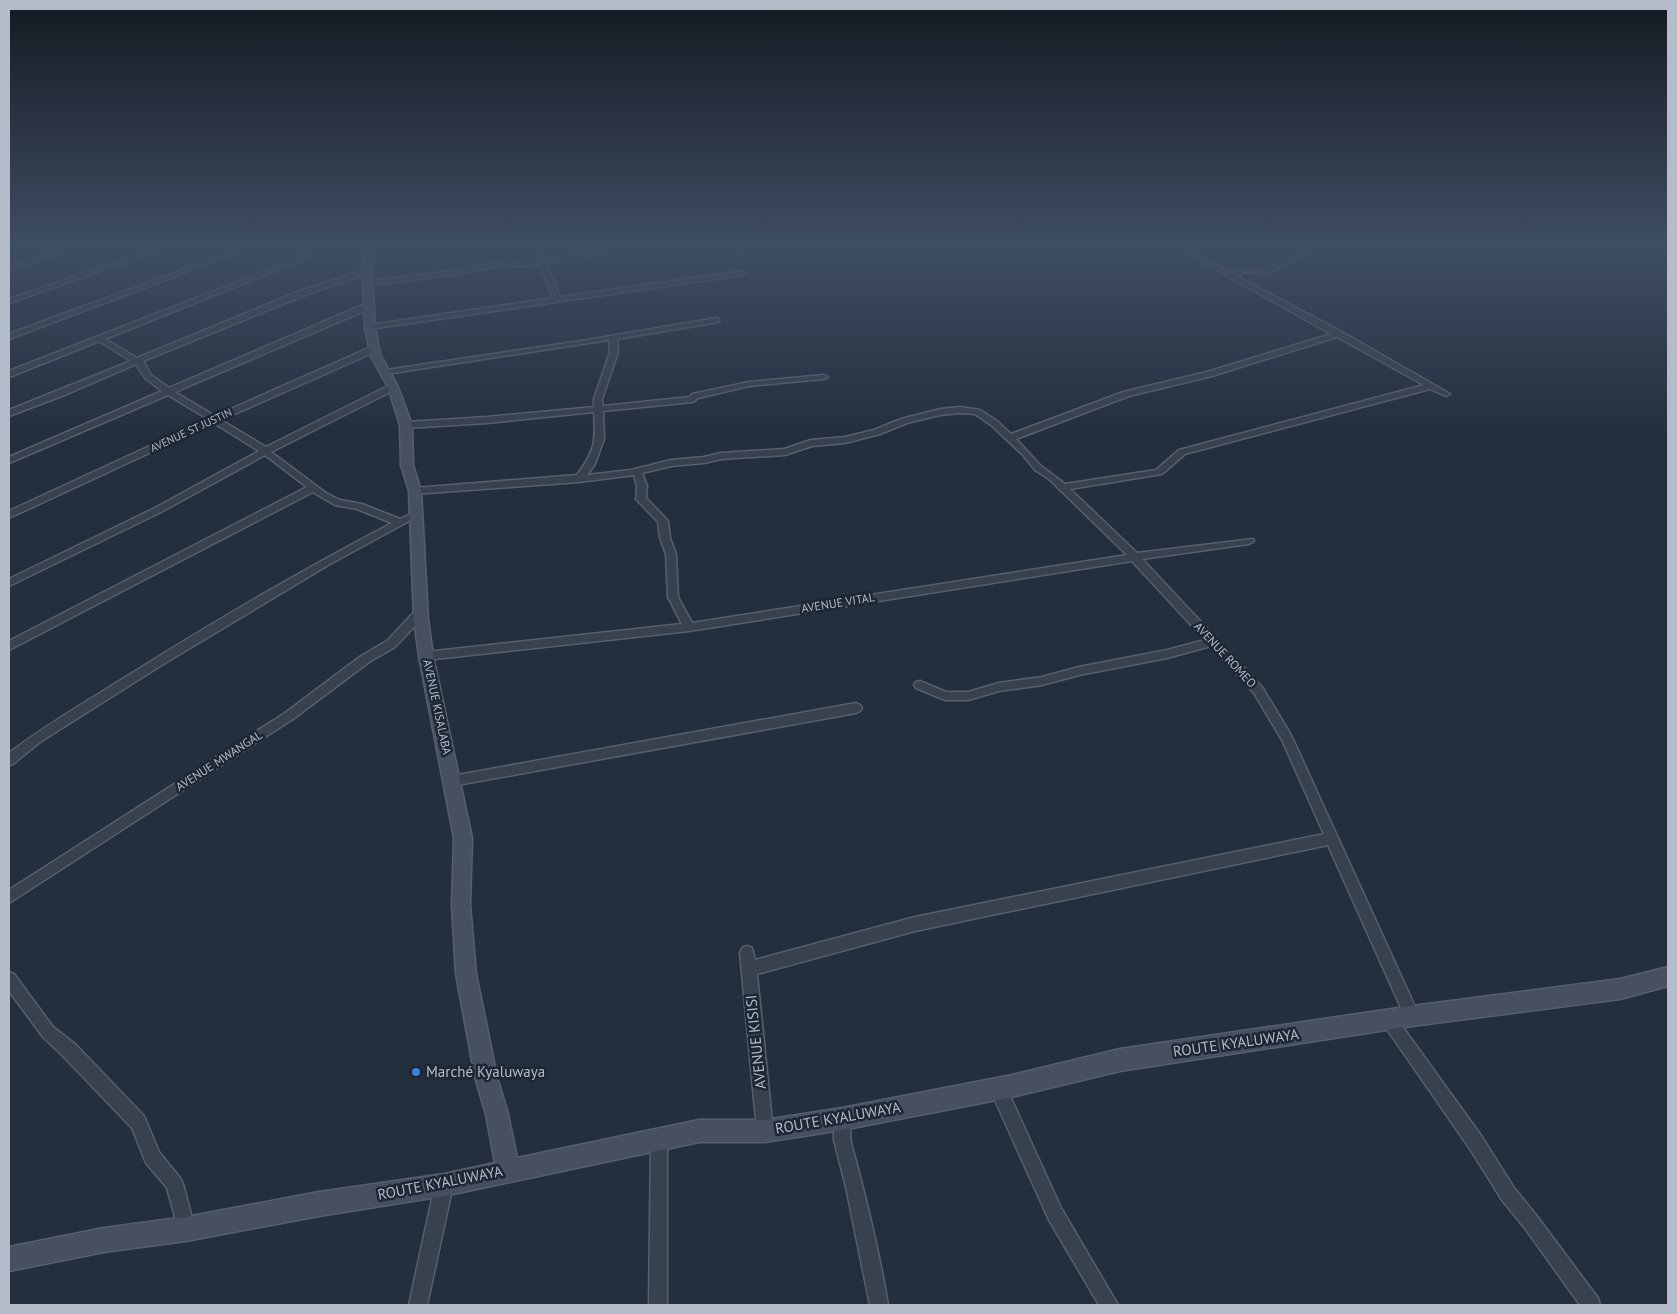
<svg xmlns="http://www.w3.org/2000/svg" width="1677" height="1314" font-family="'PT Sans',sans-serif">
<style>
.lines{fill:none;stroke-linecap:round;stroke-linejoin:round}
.street-casing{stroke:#565f6c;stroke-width:3}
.secondary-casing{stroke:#565f6c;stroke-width:3}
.street{fill:#38414e;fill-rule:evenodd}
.secondary{fill:#465061;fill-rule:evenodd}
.shop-dot{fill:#3f7fe0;stroke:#1d2633;stroke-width:2}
.labels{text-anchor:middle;stroke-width:5;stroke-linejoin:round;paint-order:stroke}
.far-street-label{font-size:11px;fill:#b4bcc9;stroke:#1d2633}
.street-label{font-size:12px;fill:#b4bcc9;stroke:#1d2633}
.near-street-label{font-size:15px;fill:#b4bcc9;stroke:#1d2633}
.near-poi-label{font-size:15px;fill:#b4bcc9;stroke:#1d2633;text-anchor:start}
</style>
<rect width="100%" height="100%" fill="#242f3e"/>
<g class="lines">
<defs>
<path id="street" d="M68,247H78L9,271V267Z
M160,247H170L9,303V299Z
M244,247H253L9,339V334Z
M289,247H298L315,255L105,339L137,358L297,292L366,270H370V272L303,296L143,361L151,375L169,388L365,304H371V308L175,392L215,416L371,347H377V351L221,420L266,447L390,385H396V389L271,452L326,493L340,500L362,504L400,519L415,512L420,515L330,564L165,663L40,742L13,764L9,765V753C47,724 89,700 129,675C215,621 302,570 392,523L357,509L335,505L313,492L9,650V641L307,487L265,455L161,512L9,586V579L155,508L259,451L214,423L9,518V511L208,419L168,395L9,463V457L162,391L145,378L136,364L62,396L9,416V410L131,361L99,341L12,376H9V371L306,255Z
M533,247H539L545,260L617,247H630L546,264L560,297L742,271L745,273L742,275L370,329L366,327L370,325L553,298L540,265L495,267L452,275L369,285L365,283L369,281L452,271L495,263L538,261Z
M725,247H733L741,252L736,253Z
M1176,247H1184L1233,274C1249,262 1254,274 1267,269C1288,262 1298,247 1322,247L1309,251L1269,273L1244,272L1238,277L1342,332L1450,394L1446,396L1430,389L1185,454L1162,474L1070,489L1137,553L1253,539L1254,541L1249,544L1142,559L1262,687L1291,735L1417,1011L1420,1016L1417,1021L1412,1024L1407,1021L1328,845L915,931L757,974L773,1131L771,1137L765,1139L759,1137L757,1131L740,953L742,948L747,946L752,948L755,960L915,917L1324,834L1282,740L1254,693L1211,646L1167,658L1079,675L1042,685L999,691L968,700H945L916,688L914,685L916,682L920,681L946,692H968L999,683L1042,677L1079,667L1167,650L1205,640L1132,561L689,631L426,660L422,659L420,656L422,653L426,652L682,624L668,597L666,554L660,538L658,522L636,499L637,486L634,475L579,482L415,494L410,491L415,488L577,475C595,451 596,441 594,412L487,423L406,428L402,425L406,422L487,417L594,407V399L610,352L609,340L386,374L382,372L386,370L581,341L716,318H719V322L617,339L618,352L602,399L603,406L690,397L692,394L749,382L824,375L828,377L824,379L749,386L698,398L693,402L603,411L604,439L595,464L587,475L631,470L671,460L704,457L721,453L784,449L811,440L845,437L874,430L901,419L940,409L960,407L980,410L997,421L1011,434L1123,392L1207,372L1331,334ZM1337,337L1424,385L1179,450L1156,470L1065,484L1041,466L1016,439L1129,396L1212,376ZM960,413L975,414L991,425L1024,456L1035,470L1049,479L1127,555L692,623L678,597L676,554L670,538L668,521L646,498L647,486L642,473L671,466L704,463L721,459L785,455L812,446L845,443L880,434L907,423L940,415Z
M420,609L424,610L425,613L424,616L395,647L369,662L293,719L9,903V890L285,713L361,656L387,641L416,610Z
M856,703L860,705L862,708L860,711L856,713L452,786L448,785L446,781L448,777L452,776Z
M9,972L14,974L53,1027L75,1044L144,1116L159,1152L180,1178L183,1184L195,1229L192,1235L186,1238L180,1235L167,1188L146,1163L132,1128L63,1056L43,1037L9,991Z
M1389,1012L1394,1015L1482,1137L1514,1188L1536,1215L1598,1298L1600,1305H1580L1524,1227L1502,1200L1470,1149L1384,1025L1381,1020L1384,1015Z
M998,1081L1004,1083L1061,1208L1118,1305H1099L1049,1220L990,1089L992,1083Z
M842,1111L848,1113C852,1123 849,1133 851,1143C866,1197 879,1251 888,1305H870L846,1187L834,1140V1119L836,1113Z
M659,1130L665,1132L667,1138V1305H649L651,1138L653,1132Z
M444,1176L450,1179L453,1185L427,1305H409L435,1185L438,1179Z"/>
<path id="secondary" d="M367,247H375L372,268L375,327L380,354L398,387L412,425L413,465L421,491L428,619L433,656L472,838L470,905L476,974L497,1077L508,1114L517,1158L699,1120H765L842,1108L1012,1075L1120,1049L1412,1006L1620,979L1668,967V986L1620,999L1412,1026L1120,1071L1012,1097L842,1130L765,1142H699L444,1196L319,1216L186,1241L104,1252L9,1271V1247L104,1228L186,1217L319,1192L444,1174L495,1163L486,1114L475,1077L456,974L452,905L454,838L419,656L414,619L409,491L401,465L400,425L388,387L370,354L365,327L362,268Z"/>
</defs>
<use href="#street" class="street-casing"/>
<use href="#secondary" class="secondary-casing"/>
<use href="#street" class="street"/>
<use href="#secondary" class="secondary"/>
</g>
<linearGradient id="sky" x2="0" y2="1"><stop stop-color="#141a22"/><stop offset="0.57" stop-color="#3f4d63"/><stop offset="1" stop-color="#3f4d63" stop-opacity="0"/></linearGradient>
<rect width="1677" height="431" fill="url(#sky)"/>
<circle class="shop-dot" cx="416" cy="1072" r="5"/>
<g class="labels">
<g class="far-street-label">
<text transform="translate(191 430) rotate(-25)" y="4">AVENUE ST JUSTIN</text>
</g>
<g class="street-label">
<text transform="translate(838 603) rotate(-9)" y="4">AVENUE VITAL</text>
<text transform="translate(1225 655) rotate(47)" y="4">AVENUE ROMEO</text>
<text transform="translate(437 707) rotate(78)" y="4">AVENUE KISALABA</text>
<text transform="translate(219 761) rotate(-33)" y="4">AVENUE MWANGAL</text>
</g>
<g class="near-street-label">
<text transform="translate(756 1042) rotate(-96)" y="5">AVENUE KISISI</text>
<text transform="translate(1236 1043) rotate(-8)" y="5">ROUTE KYALUWAYA</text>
<text transform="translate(838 1118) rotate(-10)" y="5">ROUTE KYALUWAYA</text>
<text transform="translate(440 1183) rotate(-11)" y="5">ROUTE KYALUWAYA</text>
</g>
<g class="near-poi-label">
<text x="426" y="1077">Marché Kyaluwaya</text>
</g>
</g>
<rect width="1677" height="1314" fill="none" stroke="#b4bcc9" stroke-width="20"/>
</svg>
